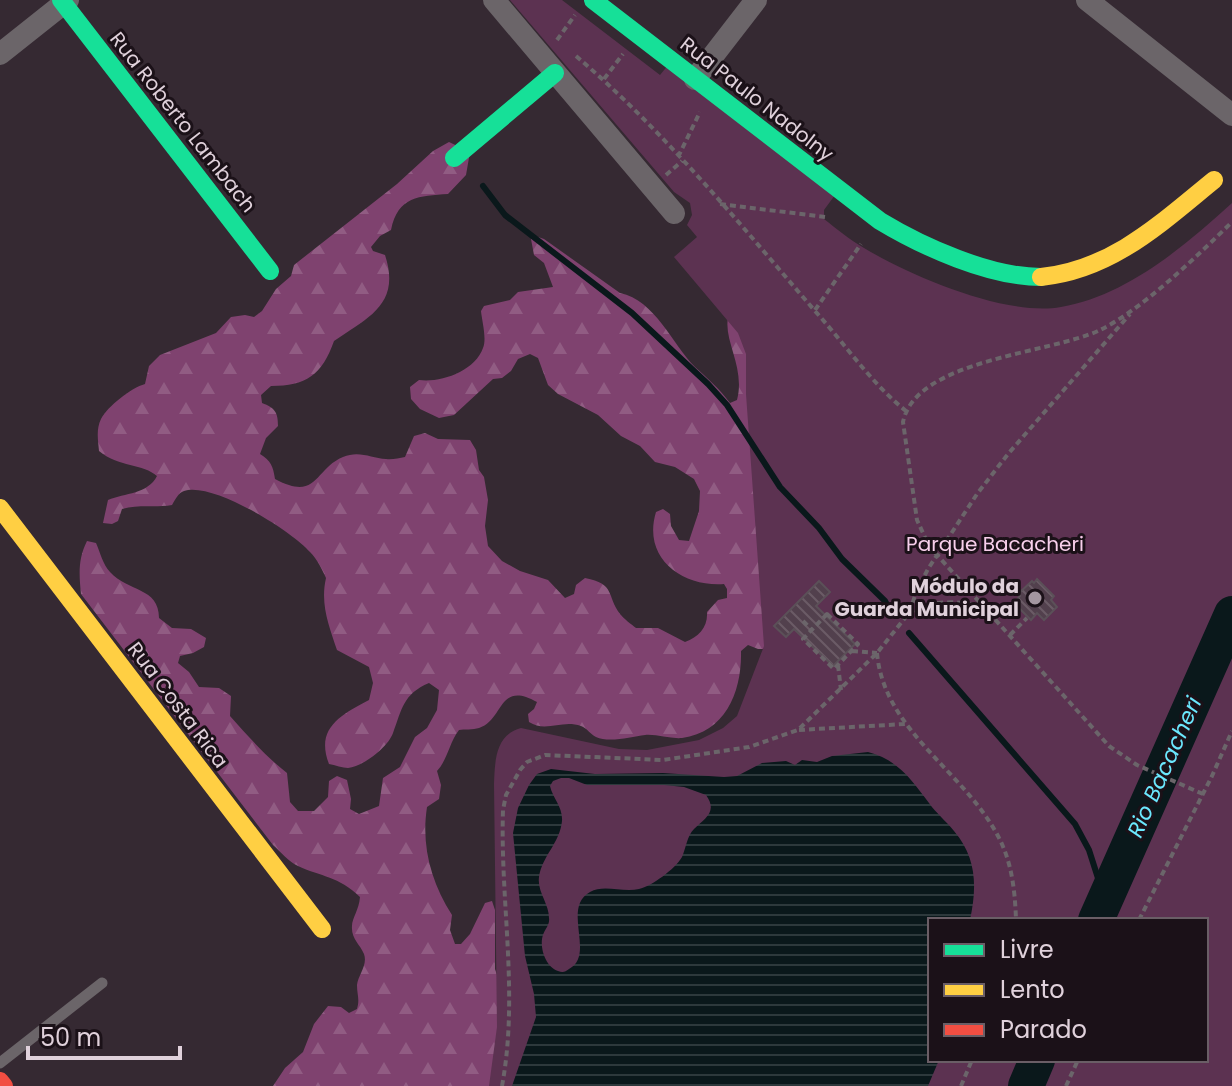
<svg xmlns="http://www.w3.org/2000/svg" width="1232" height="1086" font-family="Poppins,sans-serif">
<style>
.forest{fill:url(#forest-firs)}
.green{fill:#5c3251;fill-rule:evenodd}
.water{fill:url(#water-rules);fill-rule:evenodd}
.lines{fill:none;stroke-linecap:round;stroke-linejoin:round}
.stream{stroke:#0a181b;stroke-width:6}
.river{stroke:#0a181b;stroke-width:36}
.building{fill:url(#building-back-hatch);stroke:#5b5058;stroke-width:2}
.path{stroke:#6b656a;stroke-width:4;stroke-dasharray:6 4;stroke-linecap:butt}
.lane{stroke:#6b6569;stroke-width:11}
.street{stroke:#6b6569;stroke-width:22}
.fast{stroke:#16e098;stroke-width:18}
.slow{stroke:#ffcf43;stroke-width:18}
.jam{stroke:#f24e42;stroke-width:18}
.poi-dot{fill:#a496a0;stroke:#1b1118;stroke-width:3}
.labels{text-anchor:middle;stroke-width:6;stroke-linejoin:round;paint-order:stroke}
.street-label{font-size:20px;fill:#e0d1db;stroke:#1b1118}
.park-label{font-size:20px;fill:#f8cfeb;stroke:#1b1118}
.poi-label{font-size:20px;font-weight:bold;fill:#e0d1db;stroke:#1b1118;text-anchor:end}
.water-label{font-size:22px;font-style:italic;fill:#6be8fe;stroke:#1b1118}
</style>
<defs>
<pattern id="forest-firs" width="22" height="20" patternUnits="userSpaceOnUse" patternTransform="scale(2)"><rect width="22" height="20" fill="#7f426f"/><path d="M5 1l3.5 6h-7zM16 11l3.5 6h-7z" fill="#915c83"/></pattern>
<pattern id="water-rules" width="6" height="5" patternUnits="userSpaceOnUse" patternTransform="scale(2)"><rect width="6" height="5" fill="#0a181b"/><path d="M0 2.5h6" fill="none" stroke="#2d393c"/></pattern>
<pattern id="building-back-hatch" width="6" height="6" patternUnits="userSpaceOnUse" patternTransform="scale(2)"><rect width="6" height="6" fill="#52404d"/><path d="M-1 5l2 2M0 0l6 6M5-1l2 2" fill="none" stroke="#6b5b66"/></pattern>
</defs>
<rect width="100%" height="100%" fill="#352932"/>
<path class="forest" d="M449,142L470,152L466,175L448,194C419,196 398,196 391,230L380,236L371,247L373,251L385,255C401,304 369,317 334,341C322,375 306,386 271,386L261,395L262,403C275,408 278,412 278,426L266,438L260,454C271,461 273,466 275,479C318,502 314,469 343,457C359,450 371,458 386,459C392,460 399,458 405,457L414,436L425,433L438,439L470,440L476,450L479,470L484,477L488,500L485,526L488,546L502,561L520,571L548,580L565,598L574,594L576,585L585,578C616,584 606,595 620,614C624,619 631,624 636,628H658L685,642C699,637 708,627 707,612L718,600L727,598V589L724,584C682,587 642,558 656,512L663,509L670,514L671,526L679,540L689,541L699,511L700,491L694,479L675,467L655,462L640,446L621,436L598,415L558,394L548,385L538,358L530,354L518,359L511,371L502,378L493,379L454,415L439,418L420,409L411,399L410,387L419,380C441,383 475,371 483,348C487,339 482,321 481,311L484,306L510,300L518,292L553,287L544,263L534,255L531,239L535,236L544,239L620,293C655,300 672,344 695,367C709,380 718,387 730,403L737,400C746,366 721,338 729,314L747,323L770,649H758L748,645L741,651C742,691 726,732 682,738C670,739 657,734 645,735C631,737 609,743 596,737C590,734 587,728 581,726C562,719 546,733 529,722L528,714L534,709L537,702C498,680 504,720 479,728C473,730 464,729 459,730C449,743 448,759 437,771L441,785L439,799L427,807C421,846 431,882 452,915L450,930L455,944H461L470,934L485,903L492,901L495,910V969L500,984L498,1086H273L285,1068L303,1052L314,1024L328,1006L341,1007L349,1013L357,1009C360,999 357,995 357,985C358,975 368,965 364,954C360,944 351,939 352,926C352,918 359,910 360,897C338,876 322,877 298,866C289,862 281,852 273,845L81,594C79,574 78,559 87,541L96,543C100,552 103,565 110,572C128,592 159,587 159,618L172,628L191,629L206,638L204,647L193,653L180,656L178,663L189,672L199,687L219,688L231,696L230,716C248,736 265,756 287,773L290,802L298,811H314L328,797L329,781L337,776L347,780L351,799L350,809L359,814L379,806L383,778L400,767L415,737L427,728L437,710L439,690L429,683C403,694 402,709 393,733C388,747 364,766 348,768C343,768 335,765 329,764C315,728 341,715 369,700L373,683L369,667L337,650C329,626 320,604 326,578C322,569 317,559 310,552C292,531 212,481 184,491C178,493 175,500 172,505C155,508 139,504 122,509L118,521L112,524L103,523L108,500C125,493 148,494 157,476C144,464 118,467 99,451C98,440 96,429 101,419C108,406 131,388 145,384L149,366L160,355L216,333L231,317L245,315L254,317L262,311L276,289L291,276L294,265L397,184L433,151Z"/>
<path class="green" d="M510,0H562L660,75L669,64L835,195L824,210V219C837,229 850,240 864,248C911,276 1006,317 1061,307C1126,296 1185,246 1232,203V1086H489L497,1027L494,784C495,761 495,735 521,728L619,749L647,750L699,740L723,728L737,716L764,646L746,394V354L738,333L674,257L697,237L687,225L692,215L690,203L674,192ZM930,920H1206V1060H930Z"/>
<path class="water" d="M868,752C898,760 911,779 929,803C936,813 946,821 954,831C977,858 977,887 970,920H930V1060H939L928,1086H512L536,1017L534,994L525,956L513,833L518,808L529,785L537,774L551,769L595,774L663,773L724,777L737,776L762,763L786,761L795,765L802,760L817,762L832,756ZM561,778H569L587,785H664L684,787L706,795C718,812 705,818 694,829C687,836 686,848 682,857C675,869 652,886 639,889C623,893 604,884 590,892C561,908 596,955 569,969C565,972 563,973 558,971C545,967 539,946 543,935C545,929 550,925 549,918C549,903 537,892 539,877C542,856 560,843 562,821C563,807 553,799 550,786L553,781Z"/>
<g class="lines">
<path class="stream" d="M483,186L505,215L632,313L708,384L727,405L780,487L819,528L842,559L885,601L892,614
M909,633L1075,824L1089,850L1105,900"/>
<path class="river" d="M1096,920L1232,614
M1026,1086L1037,1060"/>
</g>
<path class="building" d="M1037,579L1054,596L1051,600L1057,607L1044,620L1037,613L1031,620L1014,603L1020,596L1018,594L1032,581L1034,583Z
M819,581L830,592L816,606L855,644L833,666L794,629L786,637L774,626Z"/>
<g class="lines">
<path class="path" d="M557,40L575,15
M576,56C664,131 739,223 815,311C845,344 871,383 906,411
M604,79L623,54
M678,157L700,112
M666,175L682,161
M720,204L825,217
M815,310L861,244
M909,613C932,600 957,600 982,607
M827,614L858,644L834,669L803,639Z
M803,621L812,630
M1010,635L1027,618
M852,651L877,653
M877,653C884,731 963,770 998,836C1012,862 1015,891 1016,920
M838,665L841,690
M799,730L905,724
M1203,794L1137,765L1109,746L929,546L917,520L903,422C916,359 1050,354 1100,330C1143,309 1197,256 1232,222
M1139,920L1212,776L1232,731
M502,1086C519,995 500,902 503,810L506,795L520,770L527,762L545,755L663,760L749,747L798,730L877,653L909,613L917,590L928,569L977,494L1008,454L1130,314
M961,1086L972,1060
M1066,1086L1078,1060"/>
<path class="lane" d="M0,1063L102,983"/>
<path class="street" d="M494,0L674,213
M1087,0L1232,115
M0,54L68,0
M695,79L756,0"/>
<path class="fast" d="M61,0L270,271
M593,0L880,221C923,247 990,277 1041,277
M454,158L555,73"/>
<path class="slow" d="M1041,277C1112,270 1161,223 1214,180
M0,508L322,929"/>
<path class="jam" d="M0,1081L4,1086"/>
</g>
<circle class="poi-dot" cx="1035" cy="598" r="8"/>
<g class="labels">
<g class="street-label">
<text transform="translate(757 99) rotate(38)" y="7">Rua Paulo Nadolny</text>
<text transform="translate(183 122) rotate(52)" y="7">Rua Roberto Lambach</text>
<text transform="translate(178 705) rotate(53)" y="7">Rua Costa Rica</text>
</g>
<g class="park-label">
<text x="995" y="551">Parque Bacacheri</text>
</g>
<g class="poi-label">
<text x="1019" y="593">Módulo da<tspan x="1019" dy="23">Guarda Municipal</tspan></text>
</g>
<g class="water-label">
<text transform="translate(1164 767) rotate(-66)" y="8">Rio Bacacheri</text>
</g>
</g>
<rect x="928" y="918" width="280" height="144" fill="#1b1118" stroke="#6a5e66" stroke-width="2"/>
<rect x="944" y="944" width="40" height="12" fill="#16e098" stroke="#6a5e66" stroke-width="2"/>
<text x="1000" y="958" font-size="24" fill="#e0d1db">Livre</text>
<rect x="944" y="984" width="40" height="12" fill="#ffcf43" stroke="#6a5e66" stroke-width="2"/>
<text x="1000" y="998" font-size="24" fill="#e0d1db">Lento</text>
<rect x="944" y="1024" width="40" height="12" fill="#f24e42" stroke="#6a5e66" stroke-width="2"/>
<text x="1000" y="1038" font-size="24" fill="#e0d1db">Parado</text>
<path d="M28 1046v12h152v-12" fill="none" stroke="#e0d1db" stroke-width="4"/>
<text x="40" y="1046" font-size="24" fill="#e0d1db" stroke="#1b1118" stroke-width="6" paint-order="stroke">50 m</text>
</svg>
